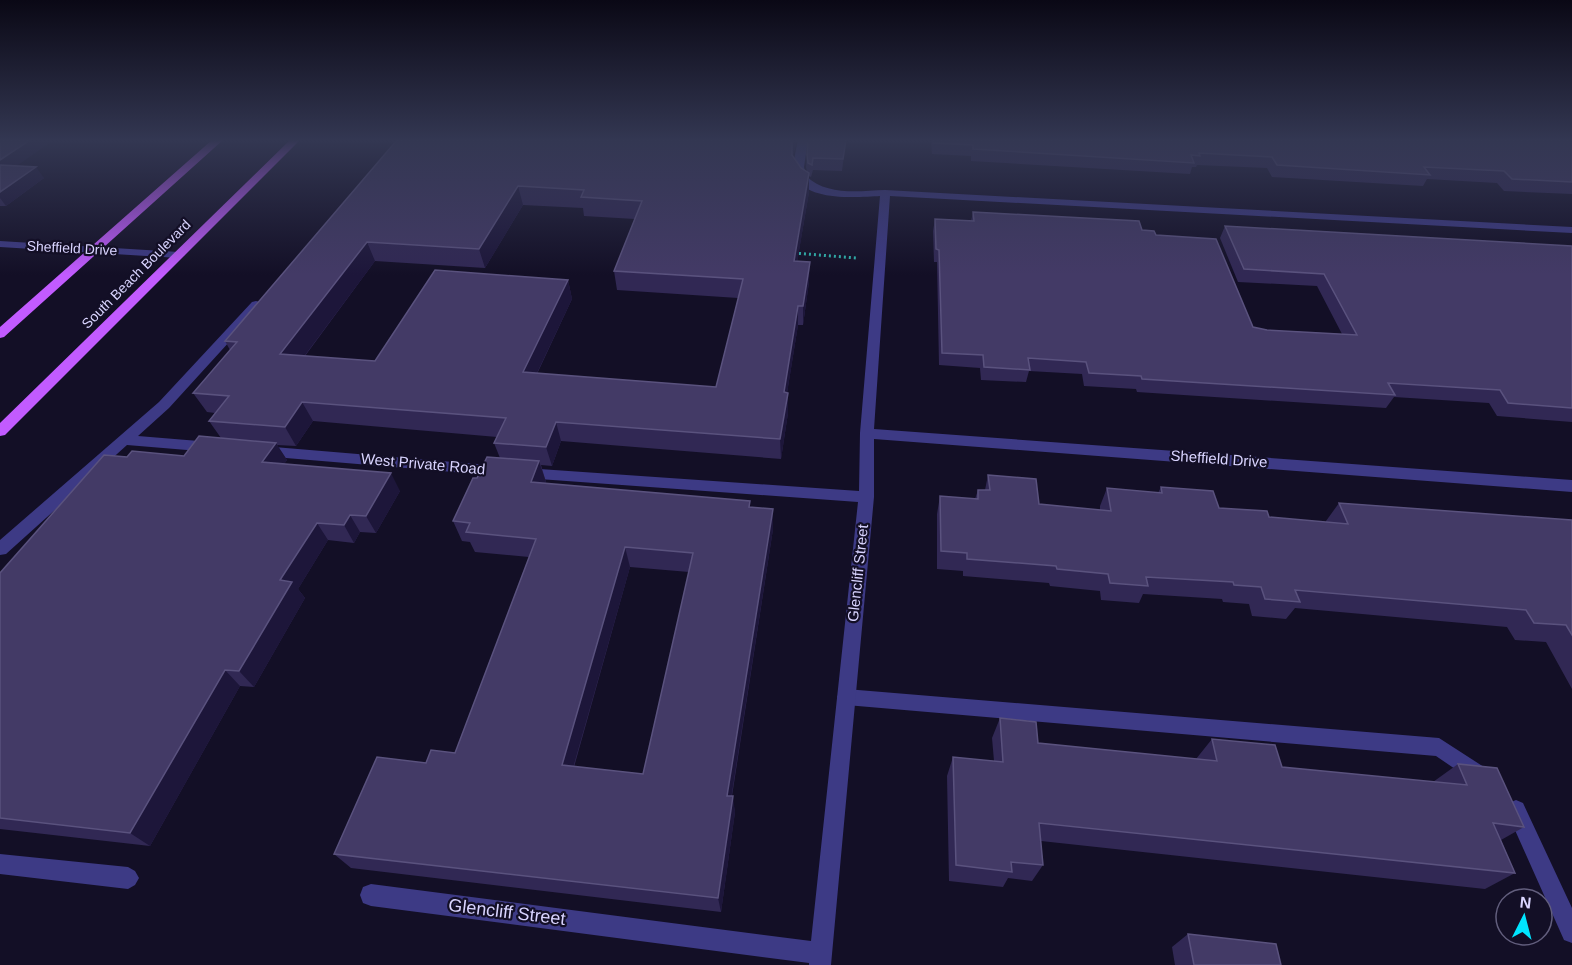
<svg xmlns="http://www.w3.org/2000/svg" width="1572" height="965" font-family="Arial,sans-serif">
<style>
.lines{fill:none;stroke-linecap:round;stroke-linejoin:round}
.path{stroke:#2fb8b0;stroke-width:3;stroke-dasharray:2 3;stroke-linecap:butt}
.lane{fill:#3d3a85;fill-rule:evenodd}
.street{fill:#3d3a85;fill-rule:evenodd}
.primary{fill:#c25bff;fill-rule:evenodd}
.wall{fill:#312854;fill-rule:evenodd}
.shaded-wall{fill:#1d163a}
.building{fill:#433a66;stroke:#5a527e;stroke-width:1.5;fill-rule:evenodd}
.labels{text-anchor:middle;stroke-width:4.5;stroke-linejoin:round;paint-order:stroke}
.far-street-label{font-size:14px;fill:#d9d4ff;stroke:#130f26}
.street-label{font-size:15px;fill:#d9d4ff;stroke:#130f26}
.near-street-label{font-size:18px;fill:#d9d4ff;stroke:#130f26}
</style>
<rect width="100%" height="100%" fill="#130f26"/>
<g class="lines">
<path class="path" d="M794,253L856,258"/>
<path class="lane" d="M846,689L1439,738L1487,769L1490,776L1487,783L1480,786L1436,756L846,705L840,703L837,697L840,691Z
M1516,800L1523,803L1572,908V943L1564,940L1506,810L1509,803Z"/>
<path class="street" d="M798,140H808L804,167L806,176C827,196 858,191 885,190L1572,227V233L890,196L874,429L1572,480V492L874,439V497L831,965H809V963L371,906L363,903L360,895L363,887L371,884L811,941L858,502L525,478L520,477L518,473L520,469L525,468L859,491L860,433L880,196C858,197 808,202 796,177C791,167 796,151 798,140Z
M0,241L179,252L185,255L179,258L0,247Z
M256,301L260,302V308L169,408L138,436L211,442L216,443L218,447L216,451L211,452L127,445L6,554L0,555V540L159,402L252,302Z
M262,446L501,466L506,467L508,471L506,475L501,476L262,456L255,451Z
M0,854L128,867L135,871L139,878L135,885L128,889L0,874Z"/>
<path class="primary" d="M212,140H223L4,337L0,338V327Z
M290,140H300L5,435L0,436V423Z"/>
</g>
<path class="wall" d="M0,140L17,166L44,178L6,206H0Z
M397,140H797L793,156L801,168L807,172L806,167L807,155L808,140H846L842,171L813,170L811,177L809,176V192L797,262L809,282L803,325H798L787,393H788V413L781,459L561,441L552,466L541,465L546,482L545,483L750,507L773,529L732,796L735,812L721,912L351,868L334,854L426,763L455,753L529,557L475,552L470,542L462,541L453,521L477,478L500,458L494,443L497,437L313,421L296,446L277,445L287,460L284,464L400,491L376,533L360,532L354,543L328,540L298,589L305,598L254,687L240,686L150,846L0,829V573L127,457L184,456L221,438L209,421L215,413L207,412L193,393L230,350L225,341ZM523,205L583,208L584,216L635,219L614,271L617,290L738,298L716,387L537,374L572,299L568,280L375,361L305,356L375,261L485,268ZM630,567L689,572L643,774L574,767Z
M931,140H1572V194L1504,191L1497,183L1427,179L1423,186L1272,177L1267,168L1197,165L1196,167H1192L1190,174L971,161V156L932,154Z
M973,212L1142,230L1156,235L1253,327L1267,330L1342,334L1317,286L1238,282L1220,238L1225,226L1572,246V422L1497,416L1489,403L1394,397L1386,408L1137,392L1136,389L1084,386L1082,374L1029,371L1026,382L981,380L980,368L939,365L937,262H934L933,231L935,219L971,221Z
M988,475L1039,504L1100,510V506L1107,488L1158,493L1161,487L1219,508L1269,517L1326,522V521L1339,503L1572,520V689L1546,642L1515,640L1507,627L1295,608L1286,619L1252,616L1249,604L1223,602L1222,599L1143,594L1139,603L1101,600L1100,591L1050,586L1049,583L963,576V571L937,569V514L940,496L975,499L978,490H985Z
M1000,718L1038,743L1196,759L1212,739L1282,767L1433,782L1458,764L1524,827L1501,840L1515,873L1485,889L1041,841L1043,865L1032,881L1008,878L1003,887L949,881L947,776L953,757L994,761L992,738Z
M1188,934L1281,965H1175L1172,947Z"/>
<path class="shaded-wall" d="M30,140H54L2,176L0,173V160Z
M792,140H797L792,159Z
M36,167L44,178L6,206L0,198V192Z
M809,173V192L794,281V261Z
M518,186L523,205L485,268L479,249Z
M367,242L375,261L291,374L280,354Z
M810,262L809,282L803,325V306Z
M568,280L572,299L528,392L523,372Z
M798,306V325L784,412V392Z
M788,393V413L781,459L780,439Z
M302,402L313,421L296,446L285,427Z
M556,422L561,441L552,466L546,447Z
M276,443L287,460L273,480L262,462Z
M539,461L546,482L537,502L531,482Z
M391,473L400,491L376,533L366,516Z
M773,509V529L729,812L727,796Z
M350,515L360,532L354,543L344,525Z
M317,523L328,540L298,589L305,598L254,687L239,671L280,580Z
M625,547L630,567L569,782L562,765Z
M225,670L240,686L150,846L130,833Z
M733,796L735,812L721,912L718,898Z"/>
<path class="building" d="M0,140H30L0,160Z
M397,140H792V155L801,168L809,173L794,261L810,262L803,306H798L784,392L788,393L780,439L556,422L546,447L494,443L506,418L302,402L285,427L209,421L229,396L193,393L237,342L225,341ZM518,186L584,190L581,197L642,201L614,271L743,279L716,387L523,372L568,280L435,270L375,361L280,354L367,242L479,249Z
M808,140H846L843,159L813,158L812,165L808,163L807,155Z
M933,140H1572V182L1512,179L1504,171L1424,167L1430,175L1277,165L1272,157L1199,153L1200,156L1191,155L1194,163L973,149V145L933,143Z
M0,165L36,167L0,192Z
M973,212L1139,221L1142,230L1154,231L1156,235L1216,239L1253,327L1267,330L1357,335L1324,274L1244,269L1225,226L1572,246V408L1508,403L1500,390L1388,383L1395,395L1142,379L1141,376L1089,373L1086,362L1028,358L1030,370L984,367L983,355L942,353L939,250L936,249L935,219L974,221Z
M199,436L276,443L262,462L391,473L366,516L350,515L344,525L317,523L280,580L292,582L239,671L225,670L130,833L0,818V573L104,455L127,457L132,451L184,456Z
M487,457L539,461L531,482L750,501L749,507L773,509L727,796H733L718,898L334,854L377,757L426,763L431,750L455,753L536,539L466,532L470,523L453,521L473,478H477ZM625,547L693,553L643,774L562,765Z
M988,475L1036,479L1039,504L1111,511L1107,488L1162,493L1161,487L1213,491L1219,508L1267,511L1269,517L1348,524L1339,503L1572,520V635L1566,625L1534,623L1526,610L1295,590L1300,602L1265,599L1261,587L1234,585L1233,582L1146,577L1148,586L1110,583L1108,574L1057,569L1056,566L967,559V553L941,551L940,496L978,499V490H990Z
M1000,718L1036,722L1038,743L1217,761L1212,739L1275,745L1282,767L1467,785L1458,764L1497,768L1524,827L1493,823L1515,873L1039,823L1043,865L1011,862L1012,872L956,865L953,757L1003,762Z
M1188,934L1276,944L1281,965H1194Z"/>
<linearGradient id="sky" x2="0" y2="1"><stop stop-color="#0a0815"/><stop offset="0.51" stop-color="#333752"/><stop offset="1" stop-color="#333752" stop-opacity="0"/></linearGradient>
<rect width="1572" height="275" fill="url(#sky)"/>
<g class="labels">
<g class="far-street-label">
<text transform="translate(72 248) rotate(3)" y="5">Sheffield Drive</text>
<text transform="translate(136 274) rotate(-45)" y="5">South Beach Boulevard</text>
</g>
<g class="street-label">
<text transform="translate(1219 459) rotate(4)" y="5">Sheffield Drive</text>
<text transform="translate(423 464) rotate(5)" y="5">West Private Road</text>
<text transform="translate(858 573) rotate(-84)" y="5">Glencliff Street</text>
</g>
<g class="near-street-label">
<text transform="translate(507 912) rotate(7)" y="6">Glencliff Street</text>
</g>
</g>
<g transform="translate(1524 917) rotate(6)"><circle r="28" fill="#130f26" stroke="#625e7d" stroke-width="1.5"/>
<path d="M0-4.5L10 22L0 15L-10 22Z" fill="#00e5ff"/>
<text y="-9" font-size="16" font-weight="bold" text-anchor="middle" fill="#d9d4ff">N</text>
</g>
</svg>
